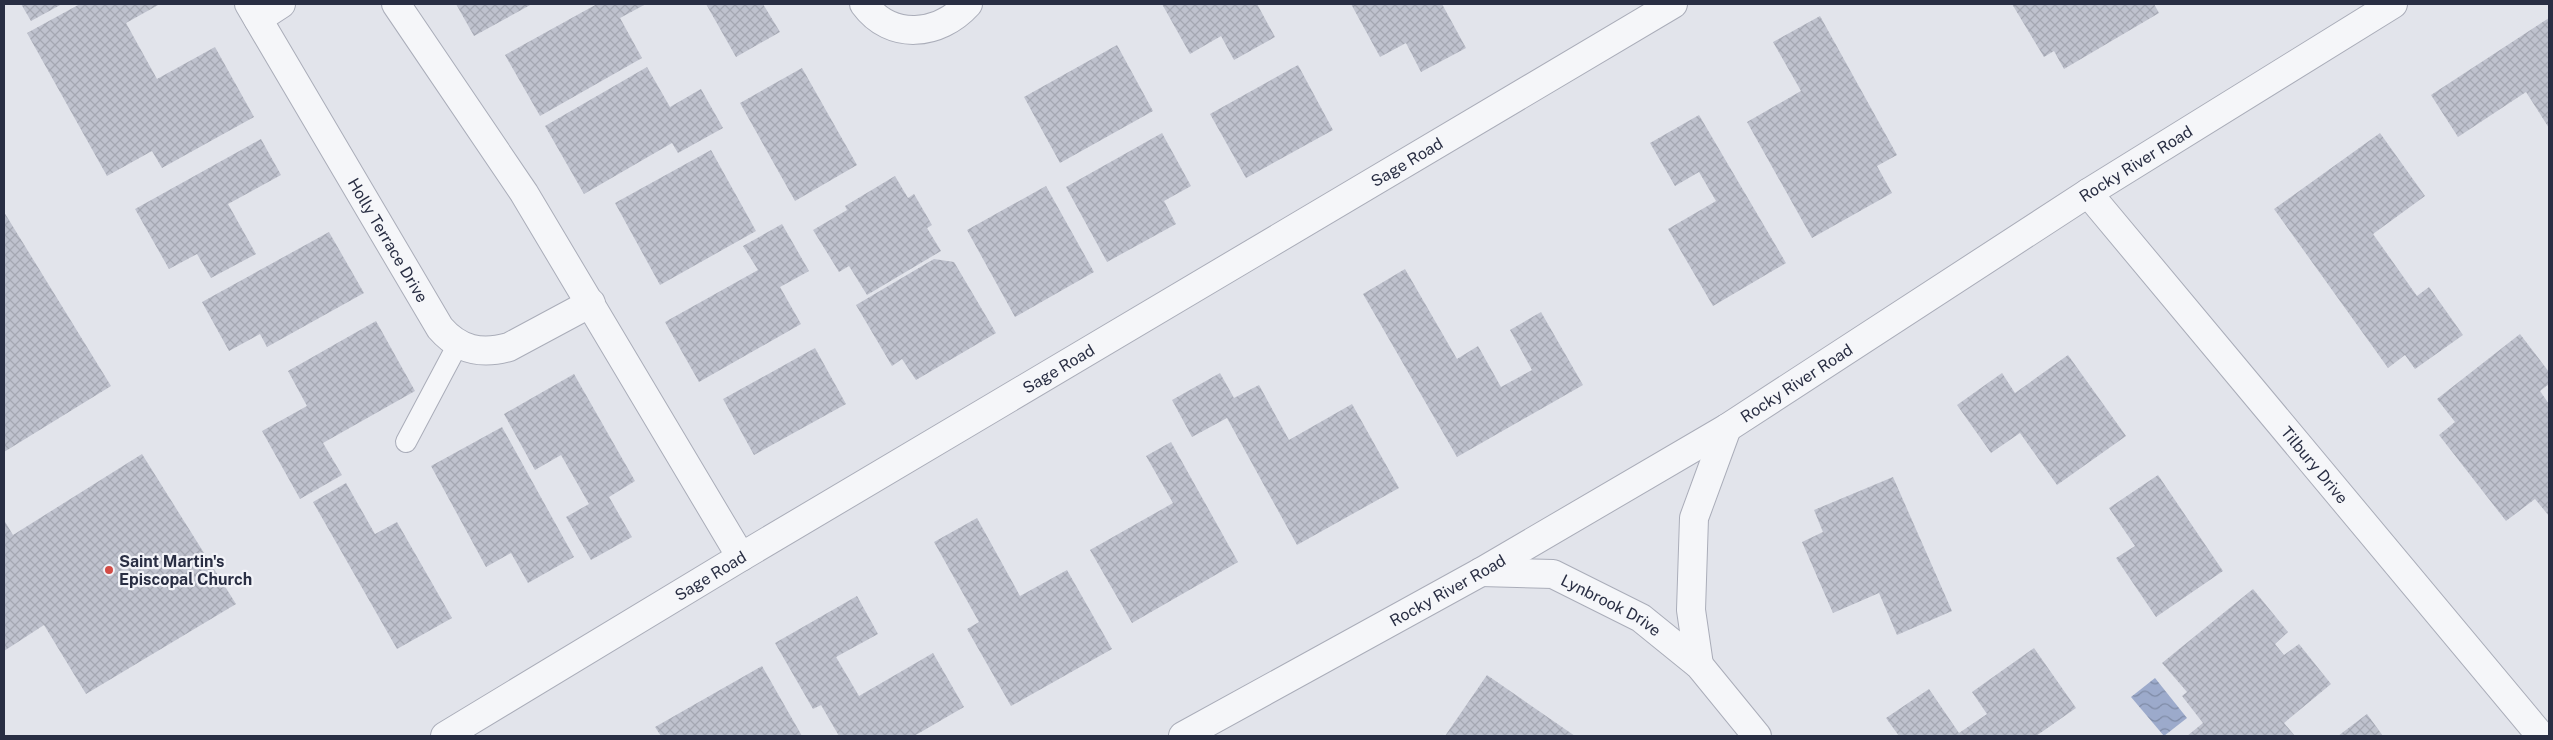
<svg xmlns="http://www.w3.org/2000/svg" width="2553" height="740" font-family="'Public Sans',sans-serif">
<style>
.water{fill:url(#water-waves)}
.building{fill:url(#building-cross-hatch)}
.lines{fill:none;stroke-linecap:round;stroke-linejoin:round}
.service-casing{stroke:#aaadb9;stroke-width:22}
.minor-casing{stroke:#aaadb9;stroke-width:30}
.tertiary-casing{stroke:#aaadb9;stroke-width:30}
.service{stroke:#f5f6f9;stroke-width:20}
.minor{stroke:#f5f6f9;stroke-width:28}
.tertiary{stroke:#f5f6f9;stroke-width:28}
.poi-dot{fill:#d24b45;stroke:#f2f3f8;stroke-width:2}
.labels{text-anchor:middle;stroke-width:4.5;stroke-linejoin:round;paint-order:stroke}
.street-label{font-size:16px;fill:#292e43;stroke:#f2f3f8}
.poi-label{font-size:16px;font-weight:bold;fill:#292e43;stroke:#f2f3f8;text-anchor:start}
</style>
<defs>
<pattern id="water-waves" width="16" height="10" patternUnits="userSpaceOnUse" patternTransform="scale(1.25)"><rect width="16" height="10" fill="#9caacb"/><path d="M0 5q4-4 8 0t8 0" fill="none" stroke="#7f8ba6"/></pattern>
<pattern id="building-cross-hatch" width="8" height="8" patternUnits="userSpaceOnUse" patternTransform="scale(1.25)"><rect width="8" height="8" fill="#bfc2ce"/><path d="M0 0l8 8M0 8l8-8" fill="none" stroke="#a4a7b2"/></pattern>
</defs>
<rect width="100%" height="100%" fill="#e2e4eb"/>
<path class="water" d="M2155,678L2187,718L2164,736L2131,697Z"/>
<path class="building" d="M21,4H62L31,21Z
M80,4H160L126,23L157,79L215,47L254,117L162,168L152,151L107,176L27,33Z
M456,4H532L474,36Z
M597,4H646L620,18L642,58L540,116L505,55Z
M706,4H763L780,32L736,57Z
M1162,4H1257L1275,37L1234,60L1221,36L1190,54Z
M1351,4H1442L1466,48L1421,72L1406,43L1380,57Z
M2012,4H2154L2159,13L2064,69L2054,51L2044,57Z
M1820,16L1897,155L1877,166L1892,193L1812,238L1747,122L1801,91L1773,42Z
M2549,18V128L2526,92L2458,137L2431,95Z
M1117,45L1153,111L1060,163L1024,97Z
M1298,65L1333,130L1246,178L1210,114Z
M647,67L670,107L701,89L723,128L678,153L672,143L584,194L545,126Z
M802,68L857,165L795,201L740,103Z
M1699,115L1786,263L1713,306L1668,229L1716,201L1699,172L1675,186L1650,143Z
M1162,133L1191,186L1164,201L1176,224L1107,262L1066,187Z
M2380,133L2425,196L2373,234L2417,296L2429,287L2463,335L2415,369L2405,355L2388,368L2274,209Z
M261,139L281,175L228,204L256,254L211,278L197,254L169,269L135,209Z
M711,150L756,231L660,285L615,203Z
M895,176L908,198L914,194L932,225L927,228L941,251L867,295L849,266L839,272L813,230L847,210L845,206Z
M1046,186L1094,272L1015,317L967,230Z
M4,212L111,386L4,452Z
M782,224L809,271L780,287L801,324L699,382L665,322L758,270L743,246Z
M329,232L364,293L267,347L260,334L229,351L202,302Z
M934,259L954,262L996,333L916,380L902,359L892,366L856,305Z
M1405,269L1457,359L1478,346L1501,387L1532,370L1510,330L1541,312L1583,385L1457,457L1363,294Z
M376,321L415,391L323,443L342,475L300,499L262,431L307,406L288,371Z
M2520,334L2549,372V384L2540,391L2549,404V516L2535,499L2506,521L2439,435L2455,422L2437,399Z
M815,348L846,404L754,455L723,399Z
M2068,355L2126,436L2057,485L2020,433L1991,453L1957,405L2002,373L2015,393Z
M1220,373L1234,398L1259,385L1289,440L1352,404L1399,488L1297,545L1227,418L1192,437L1172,400Z
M574,374L635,481L609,497L632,537L591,560L566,517L589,504L561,455L535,470L504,414Z
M502,427L574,557L528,583L511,553L486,567L431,466Z
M1171,442L1238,562L1132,623L1090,550L1173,503L1146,456Z
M142,454L236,604L86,694L44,625L4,651V520L13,535Z
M2158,475L2223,571L2156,617L2116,558L2135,546L2109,508Z
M1893,477L1952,611L1897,635L1879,593L1833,613L1802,542L1823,532L1814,510Z
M346,483L375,534L397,522L452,618L397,649L313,502Z
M977,518L1020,596L1067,570L1112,649L1011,706L967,629L979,622L934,542Z
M2253,589L2288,632L2275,644L2284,655L2299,644L2331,684L2284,723L2295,736H2187L2203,723L2182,696L2187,692L2162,663Z
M857,596L878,634L836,657L859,696L933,653L964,707L914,736H839L821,705L813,709L775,643Z
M2034,648L2076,708L2036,736H1899L1886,718L1929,689L1959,733L1987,714L1972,692Z
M762,666L802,736H661L655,727Z
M1487,675L1575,736H1445Z
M2367,714L2383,736H2338Z"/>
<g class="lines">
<defs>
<path id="service" d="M406,442L458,344"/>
<g id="minor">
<path id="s1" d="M249,4L440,328C459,350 481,355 509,347L591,303"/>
<path d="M396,4L524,193L741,557"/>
<path d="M864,4C891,41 939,36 968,4"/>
<path d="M258,19L281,4"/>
<path id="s2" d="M2088,193L2541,736"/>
<path id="s3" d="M1481,572L1553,574L1641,618L1699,665L1757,736"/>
<path d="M1699,665L1691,610L1694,518L1727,428"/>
<path id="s4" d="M1183,736L1481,572L1727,428L2088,193L2393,4"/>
</g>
<g id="tertiary">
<path id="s5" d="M445,736L741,557L1673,4"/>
</g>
</defs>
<use href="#service" class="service-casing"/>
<use href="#minor" class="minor-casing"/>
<use href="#tertiary" class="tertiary-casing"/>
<use href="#service" class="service"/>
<use href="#minor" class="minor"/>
<use href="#tertiary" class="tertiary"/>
</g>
<circle class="poi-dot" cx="109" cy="570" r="5"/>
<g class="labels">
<g class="street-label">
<text dy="6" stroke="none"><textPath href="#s5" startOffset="1120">Sage Road</textPath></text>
<text dy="6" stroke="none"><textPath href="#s4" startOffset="1112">Rocky River Road</textPath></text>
<text dy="6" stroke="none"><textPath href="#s1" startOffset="274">Holly Terrace Drive</textPath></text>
<text dy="6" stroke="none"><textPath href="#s5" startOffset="715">Sage Road</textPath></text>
<text dy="6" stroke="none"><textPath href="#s4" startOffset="708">Rocky River Road</textPath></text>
<text dy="6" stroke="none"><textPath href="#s2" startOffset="354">Tilbury Drive</textPath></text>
<text dy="6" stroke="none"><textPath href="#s5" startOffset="310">Sage Road</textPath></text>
<text dy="6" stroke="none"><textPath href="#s4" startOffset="302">Rocky River Road</textPath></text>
<text dy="6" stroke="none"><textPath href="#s3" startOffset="138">Lynbrook Drive</textPath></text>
</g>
<g class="poi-label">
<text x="119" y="567">Saint Martin's<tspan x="119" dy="18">Episcopal Church</tspan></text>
</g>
</g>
<rect width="2553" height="740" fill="none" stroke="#292e43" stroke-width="10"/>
</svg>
